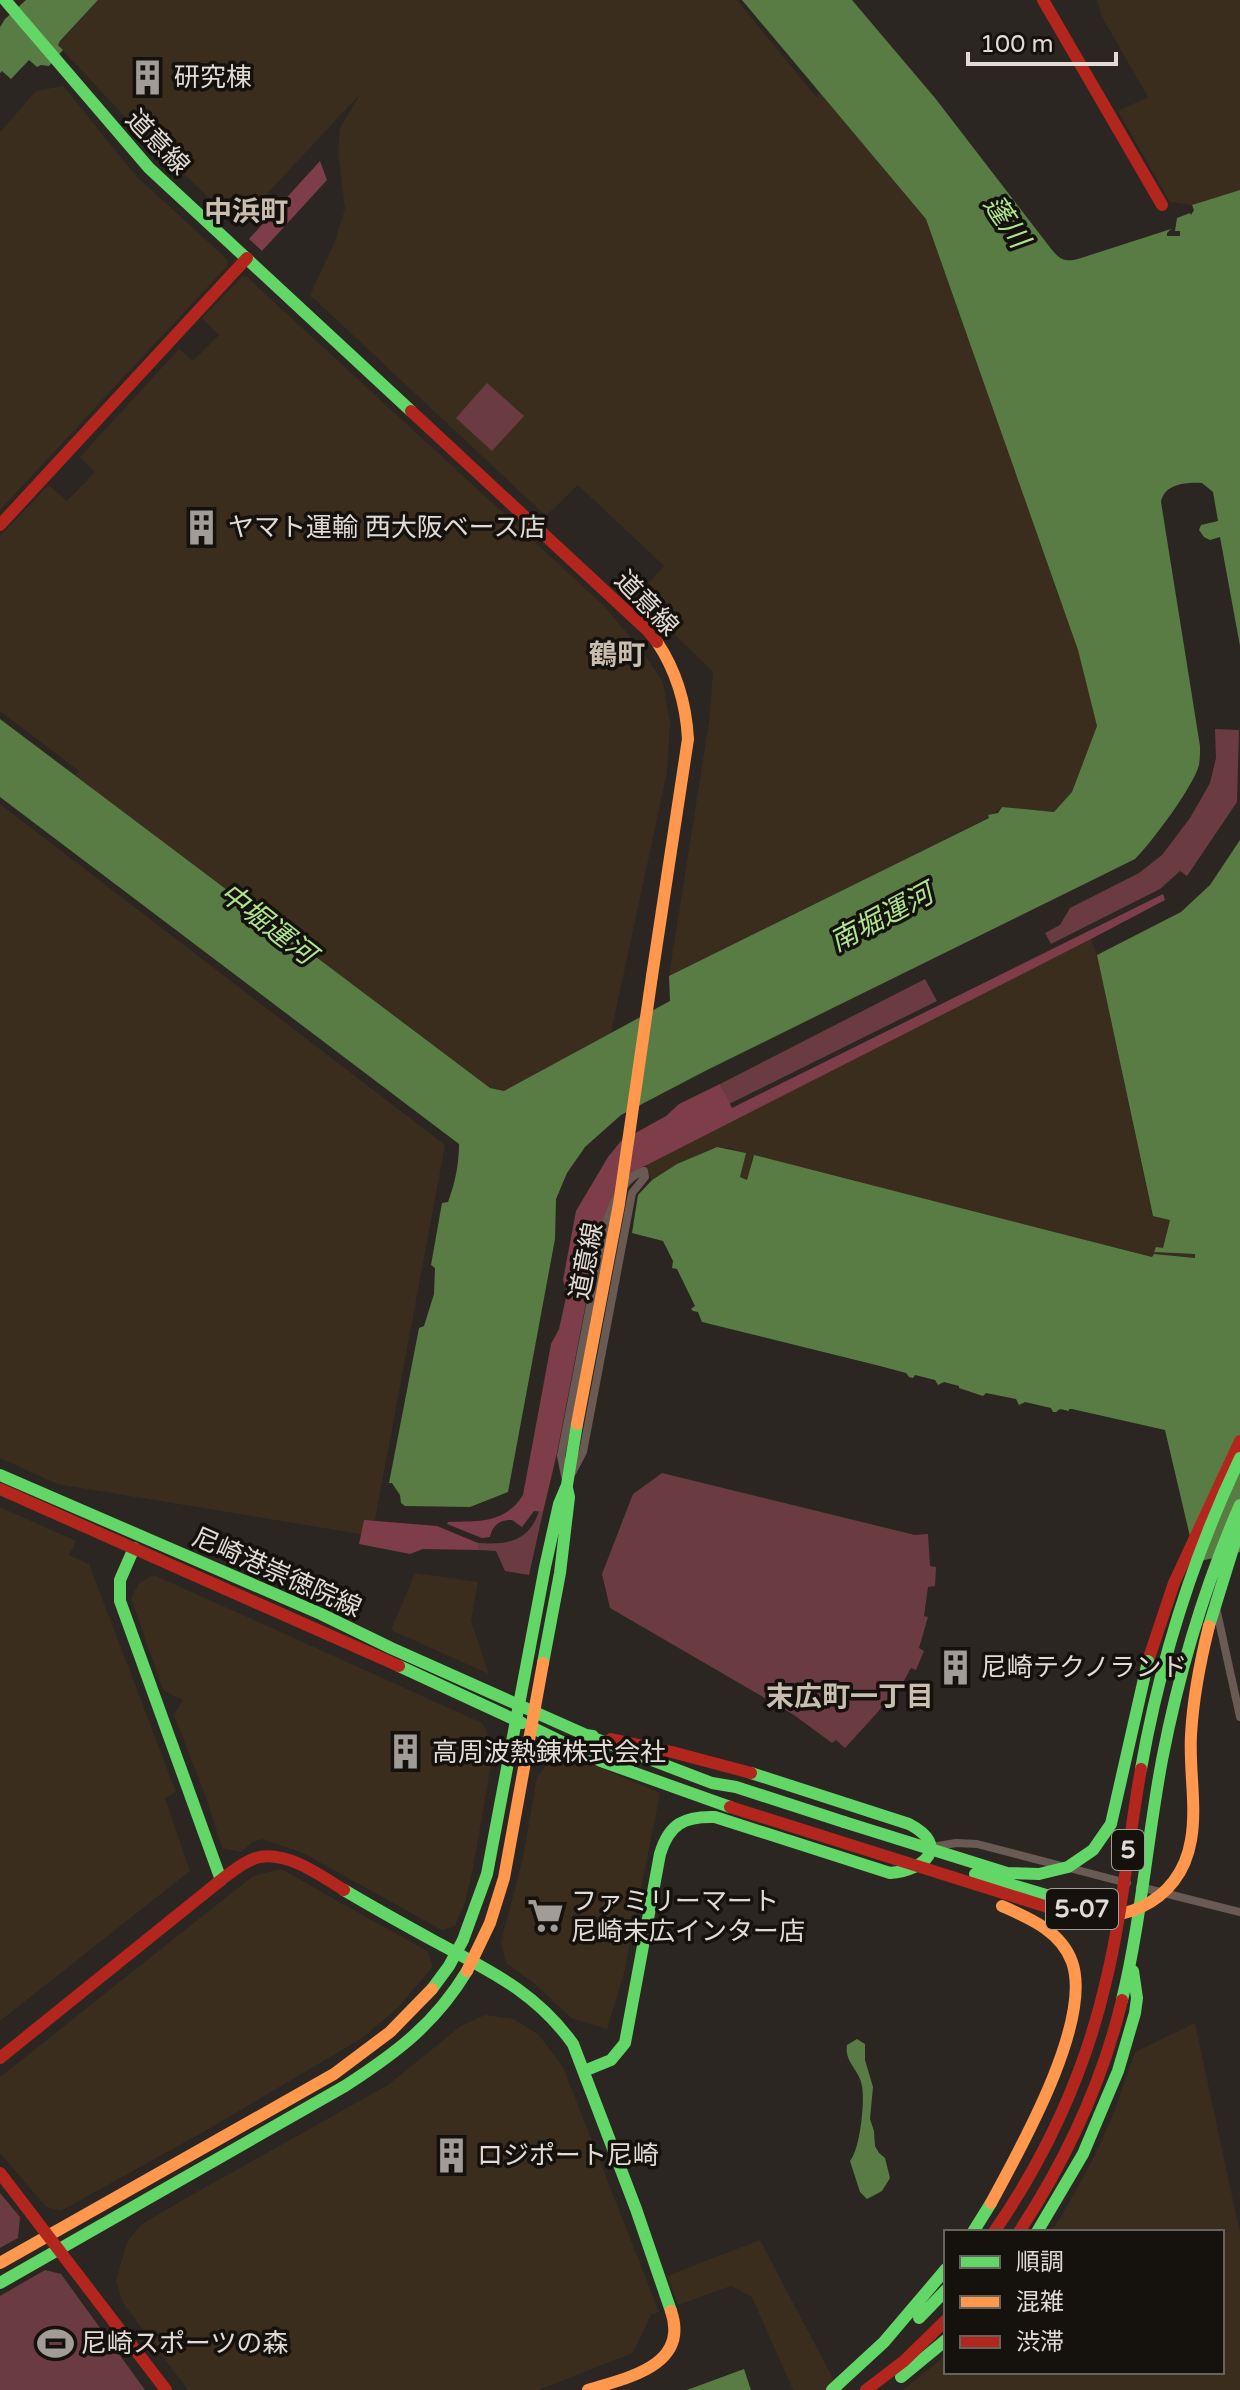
<svg xmlns="http://www.w3.org/2000/svg" width="1240" height="2390" font-family="'Varela Round','Noto Sans JP',sans-serif">
<style>
.built{fill:#3a2d1e}
.green{fill:#6a3b41}
.forest{fill:#7d3e49}
.water{fill:#597c44}
.lines{fill:none;stroke-linecap:round;stroke-linejoin:round}
.street{stroke:#695a53;stroke-width:8}
.fast{stroke:#63d668;stroke-width:12}
.slow{stroke:#ff974d;stroke-width:12}
.jam{stroke:#b3261e;stroke-width:12}
.fast-bridge{stroke:#63d668;stroke-width:12}
.slow-bridge{stroke:#ff974d;stroke-width:12}
.jam-bridge{stroke:#b3261e;stroke-width:12}
.labels{text-anchor:middle;stroke-width:7;stroke-linejoin:round;paint-order:stroke}
.shield{fill:#15110c;stroke:#a49e98;stroke-width:2}
.shield-label{font-size:24px;font-weight:bold;fill:#e1dbd4}
.poi-label{font-size:26px;fill:#e1dbd4;stroke:#15110c;text-anchor:start}
.street-label{font-size:26px;fill:#e1dbd4;stroke:#15110c}
.neighbourhood-label{font-size:28px;font-weight:bold;fill:#cabeb0;stroke:#15110c}
.water-label{font-size:28px;font-style:italic;fill:#aee48d;stroke:#15110c}
</style>
<rect width="100%" height="100%" fill="#2b2621"/>
<path class="built" d="M98,0H737L816,97L820,93L926,219L1078,650L1097,726L1072,792L1054,812L1002,807L989,817L669,976L709,722L713,672L636,597L664,566L578,485L546,516L310,295L334,244L345,209L338,152L340,128L361,93L238,225L136,129L58,45Z
M1097,0H1240V190L1192,205L1170,202L1118,111L1148,97L1102,17Z
M63,86L137,177L228,260L227,266L0,510V132L36,91Z
M242,277H247L602,604L640,648L663,682L670,723L667,772L611,1033L504,1091L490,1088L431,1045L75,776L79,771L0,711V536L49,485L67,501L95,472L80,457L179,349L193,361L219,335L202,318Z
M0,804L445,1145L372,1536L57,1484L0,1458Z
M1091,939L1097,955L1152,1215L1170,1219L1163,1249L1154,1252L1196,1254V1258L1154,1254L1153,1257L753,1156L747,1180L740,1178L746,1153L728,1148L716,1147L677,1164L652,1180L644,1165Z
M0,1507L76,1541L69,1555L89,1564L176,1792L165,1798L190,1871L0,2021Z
M415,1573L478,1582L471,1621L489,1674L391,1630Z
M154,1575L482,1723L494,1747L473,1868L465,1902L455,1926L442,1930L301,1852L262,1839L253,1842L241,1852L222,1848L207,1800L174,1715L183,1700L163,1690L131,1598L139,1583Z
M558,1750L660,1793L624,1973L607,2029L571,2018L535,1984L506,1963L501,1942L523,1858L537,1777Z
M281,1869L427,1951L433,1966L398,2008L359,2040L205,2131L61,2211L46,2207L0,2153V2077L253,1876Z
M485,2015L514,2019L539,2035L563,2067L659,2312L651,2315L633,2353L538,2390H188L123,2303L116,2281L127,2242L142,2224L188,2197L388,2085L461,2026Z
M1195,2023L1240,2233V2390H903L946,2355V2372H1222V2232H1050L1060,2219L1093,2159L1115,2110L1135,2052Z
M760,2240L839,2390H793L752,2297L731,2286L678,2305L667,2276Z"/>
<path class="green" d="M487,383L524,416L492,451L456,418Z
M1215,729L1239,730L1237,802L1187,876L1180,871L1160,889L1051,944L1045,933L1060,925L1070,908L1139,873L1162,855L1190,818L1210,783L1216,758Z
M925,979L937,1001L729,1104L720,1084Z
M662,1473L915,1535L928,1534L930,1566L936,1567L935,1586L928,1587L924,1616L928,1617L919,1648L924,1651L916,1670L911,1668L896,1695L892,1693L877,1713L845,1748L836,1740L832,1743L794,1715L610,1608L602,1574L633,1494Z
M539,1511L543,1512L529,1575L505,1571L496,1551L478,1550V1543C507,1545 529,1542 539,1511Z
M0,2193L20,2217L18,2238L0,2248Z
M45,2270L61,2274L145,2390H0V2296Z"/>
<path class="forest" d="M320,161L327,180L262,251L249,239Z
M1163,894L1165,900L1091,939L633,1172L618,1188L601,1225L557,1453L543,1512L534,1511L522,1527L512,1520C500,1519 492,1526 490,1537L482,1538L447,1524L448,1522C478,1521 505,1524 523,1495L551,1344L559,1329L567,1293L563,1280L576,1211L608,1157L621,1141L666,1116L679,1104L720,1084L732,1108Z
M364,1520L437,1526L478,1543V1550L423,1549L410,1554L359,1544Z"/>
<path class="water" d="M26,0H98L60,41L58,45L63,50L49,66L41,65L37,67L29,60L11,79L2,71L0,73V27L5,19Z
M742,0H852L935,98L1052,250C1060,260 1066,262 1078,259L1171,229L1167,233V236H1180V231H1175L1177,218L1190,213L1191,215L1194,210L1192,205L1240,190V646L1220,537L1210,540L1204,537L1199,530L1201,525L1218,521L1213,492L1202,483C1186,482 1164,484 1161,502L1200,746C1200,752 1200,759 1199,765C1193,787 1152,842 1135,859L707,1070L621,1115L585,1147L567,1173L556,1199L555,1239L508,1492L470,1507L405,1506L401,1503L400,1495L392,1483H389L419,1328L424,1326L434,1294L435,1268L431,1265L442,1203L448,1202C455,1183 459,1165 459,1144L0,797V719L490,1088L504,1091L670,1001L669,976L989,818L988,815L998,813L1002,807L1054,812L1072,792L1097,726L1078,650L926,219Z
M1240,840V1552L1196,1562L1165,1430L1072,1409H1069V1411L1060,1409L1056,1412H1053L1051,1408L1025,1402L1019,1405L1016,1399L986,1393L983,1396L959,1388V1386L944,1382L938,1385L935,1380L915,1375L913,1378L909,1377L906,1373L880,1366L702,1322L698,1312L693,1311L691,1309L695,1306L677,1269L672,1268L673,1261L663,1241L632,1233L638,1195L652,1180L677,1164L717,1147L746,1153L740,1177L747,1180L754,1155L1152,1257L1154,1254L1195,1258V1254L1154,1252L1156,1247L1163,1248L1170,1220L1153,1216L1097,955L1181,912L1210,885Z
M857,2039L865,2044V2060L873,2087L870,2119L874,2131L875,2146L879,2153L885,2158L890,2178L882,2191L867,2199L860,2192L850,2161C860,2149 865,2102 862,2086C860,2070 844,2062 847,2045Z
M744,2369L751,2390H687Z"/>
<g class="lines">
<path class="street" d="M572,1473L583,1452L632,1193L645,1177L644,1171
M565,1476L561,1456L606,1223C612,1205 624,1176 644,1171
M1217,1612L1240,1717
M938,1846L956,1843L977,1844L1127,1883
M1140,1887L1240,1912"/>
<path class="fast" d="M5,0L149,168L411,411
M0,1475L321,1614L391,1648L586,1735L593,1736
M134,1548L120,1580V1601L221,1880
M543,1663L560,1573L569,1497L567,1488
M399,1666L522,1723
M533,1728L601,1761L730,1807
M586,1735L712,1783L736,1787L844,1822
M344,1890C374,1908 405,1925 436,1942C490,1971 536,1992 573,2044L636,2209L671,2311
M432,1989L449,1966L463,1940L487,1874L545,1567L559,1504L567,1485L577,1424
M584,2071L611,2060L625,2043L660,1854C669,1824 684,1816 715,1817L890,1873C925,1870 951,1846 909,1824L751,1773
M973,2232L991,2203
M0,2283L345,2086C396,2053 435,2024 467,1971
M919,2318L946,2290
M901,2377L946,2340
M832,2390L884,2342L946,2269"/>
<path class="slow" d="M652,976L688,739C686,703 677,672 657,642
M467,1971L490,1923L504,1878L543,1663
M0,2263L334,2074L390,2032L432,1989
M588,2390C626,2378 690,2366 671,2311"/>
<path class="jam" d="M1043,0L1162,205
M411,411L647,630L657,642
M0,525L247,258
M0,1489L399,1666
M1148,1661L1174,1583L1240,1441
M611,1739L672,1752L751,1773
M0,2058L221,1880C233,1871 246,1860 260,1857C289,1852 321,1876 344,1890
M0,2173L166,2390
M866,2390L904,2361L946,2320"/>
<path class="fast-bridge" d="M1209,1626L1240,1526
M1141,1769C1160,1661 1193,1557 1240,1458
M844,1822L1007,1873L1039,1874L1068,1867L1093,1850L1111,1824L1148,1661
M975,1874L1063,1900L1092,1915
M1122,2000C1141,1921 1147,1840 1162,1760C1179,1672 1204,1587 1240,1505
M1037,2232L1083,2154L1118,2071L1135,2013L1137,1998L1133,1971"/>
<path class="slow-bridge" d="M577,1424L619,1204L652,976
M1057,1910C1115,1929 1180,1906 1191,1840C1197,1806 1189,1770 1191,1735C1193,1698 1200,1662 1209,1626
M991,2203C1020,2149 1093,2021 1072,1962C1061,1931 1029,1918 1002,1906"/>
<path class="jam-bridge" d="M730,1807L1057,1910
M994,2232C1047,2155 1085,2073 1106,1981C1123,1912 1128,1840 1141,1769
M1019,2232C1066,2160 1102,2084 1122,2000"/>
</g>
<defs>
<symbol id="building-bare" viewBox="-9 -9 18 18"><path d="M-4-6H4V6H1V3H-1V6H-4ZM-2.5-4.3h1.7v1.8h-1.7ZM.8-4.3h1.7v1.8H.8ZM-2.5-1h1.7V.8h-1.7ZM.8-1h1.7V.8H.8Z" fill="#a19c95" stroke="#15110c" stroke-width="2.5" paint-order="stroke"/></symbol>
<symbol id="supermarket-bare" viewBox="-9 -9 18 18"><path d="M-6-5.5h2.5l.6 2H6L4.5 2H-2.5L-4.4-4H-6ZM-1.5 3.2a1.3 1.3 0 1 0 .1 0ZM3 3.2a1.3 1.3 0 1 0 .1 0Z" fill="#a19c95" stroke="#15110c" stroke-width="2.5" paint-order="stroke"/></symbol>
<symbol id="stadium-bare" viewBox="-9 -9 18 18"><path d="M0-5a6.5 5 0 1 0 0 10a6.5 5 0 1 0 0-10ZM-3.5-1.8h7v3.6h-7Z" fill="#a19c95" stroke="#15110c" stroke-width="2.5" paint-order="stroke"/></symbol>
</defs>
<g fill-rule="evenodd">
<use href="#building-bare" x="122" y="52" width="51" height="51"/>
<use href="#building-bare" x="176" y="502" width="51" height="51"/>
<use href="#building-bare" x="930" y="1642" width="51" height="51"/>
<use href="#building-bare" x="380" y="1726" width="51" height="51"/>
<use href="#supermarket-bare" x="520" y="1890" width="51" height="51"/>
<use href="#building-bare" x="426" y="2130" width="51" height="51"/>
<use href="#stadium-bare" x="30" y="2318" width="51" height="51"/>
</g>
<g class="labels">
<g class="shield">
<rect x="1112" y="1830" width="32" height="40" rx="6"/>
<rect x="1046" y="1889" width="72" height="40" rx="6"/>
</g>
<g class="shield-label">
<text x="1128" y="1858">5</text>
<text x="1082" y="1917">5-07</text>
</g>
<g class="poi-label">
<text x="174" y="86">研究棟</text>
<text x="228" y="536">ヤマト運輸 西大阪ベース店</text>
<text x="981" y="1676">尼崎テクノランド</text>
<text x="432" y="1761">高周波熱錬株式会社</text>
<text x="571" y="1910">ファミリーマート<tspan x="571" dy="30">尼崎末広インター店</tspan></text>
<text x="477" y="2164">ロジポート尼崎</text>
<text x="81" y="2352">尼崎スポーツの森</text>
</g>
<g class="street-label">
<text transform="translate(158 142) rotate(46)" y="9">道意線</text>
<text transform="translate(647 603) rotate(46)" y="9">道意線</text>
<text transform="translate(586 1261) rotate(-79)" y="9">道意線</text>
<text transform="translate(277 1572) rotate(24)" y="9">尼崎港崇徳院線</text>
</g>
<g class="neighbourhood-label">
<text x="246" y="221">中浜町</text>
<text x="617" y="664">鶴町</text>
<text x="850" y="1706">末広町一丁目</text>
</g>
<g class="water-label">
<text transform="translate(1007 221) rotate(56)" y="10">蓬川</text>
<text transform="translate(881 917) rotate(-28)" y="10">南堀運河</text>
<text transform="translate(268 923) rotate(38)" y="10">中堀運河</text>
</g>
</g>
<rect x="944" y="2230" width="280" height="144" fill="#15110c" stroke="#67625c" stroke-width="2"/>
<rect x="960" y="2256" width="40" height="12" fill="#63d668" stroke="#67625c" stroke-width="2"/>
<text x="1016" y="2270" font-size="24" fill="#e1dbd4">順調</text>
<rect x="960" y="2296" width="40" height="12" fill="#ff974d" stroke="#67625c" stroke-width="2"/>
<text x="1016" y="2310" font-size="24" fill="#e1dbd4">混雑</text>
<rect x="960" y="2336" width="40" height="12" fill="#b3261e" stroke="#67625c" stroke-width="2"/>
<text x="1016" y="2350" font-size="24" fill="#e1dbd4">渋滞</text>
<path d="M968 52v12h148v-12" fill="none" stroke="#e1dbd4" stroke-width="4"/>
<text x="980" y="52" font-size="24" fill="#e1dbd4" stroke="#15110c" stroke-width="6" paint-order="stroke">100 m</text>
</svg>
